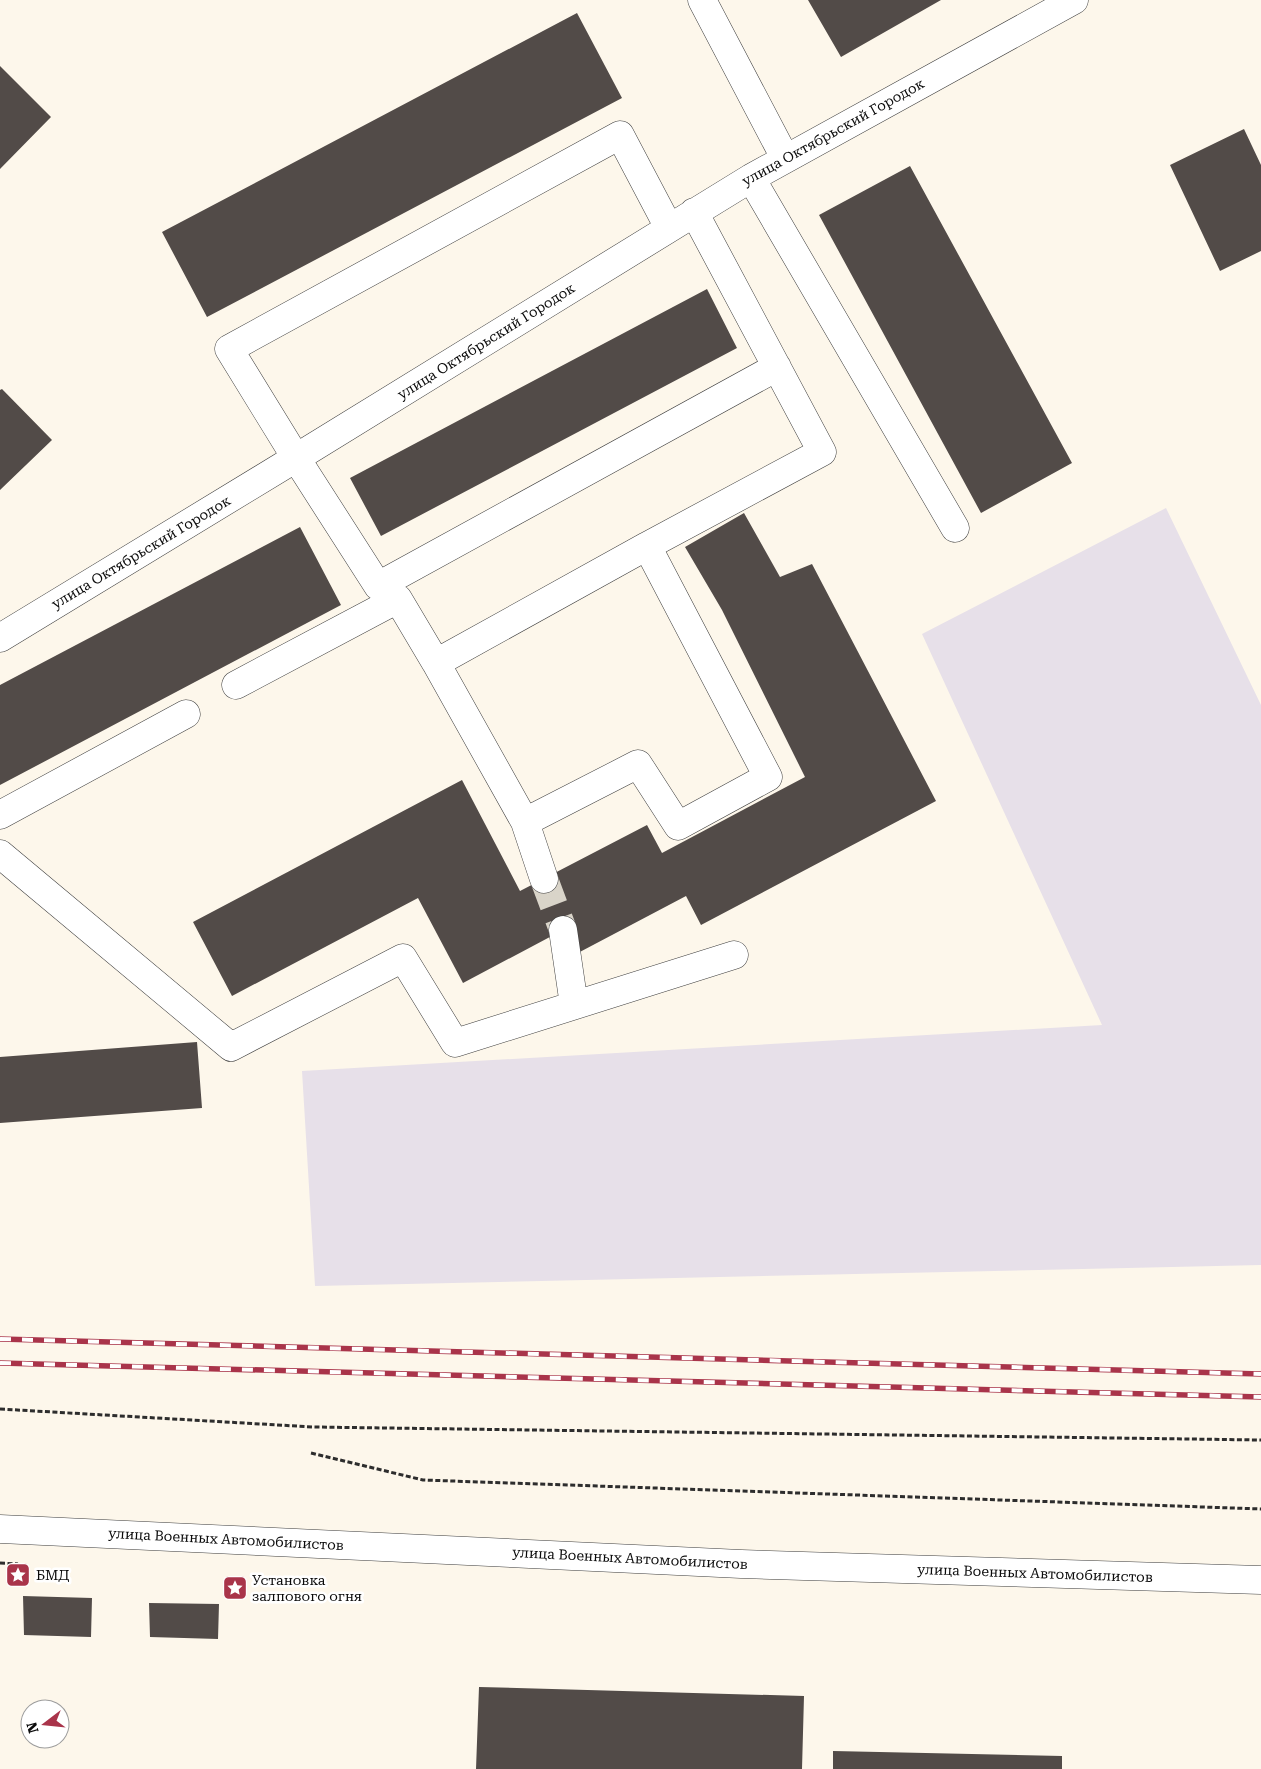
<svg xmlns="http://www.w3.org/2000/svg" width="1261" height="1769" font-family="'Roboto Serif',serif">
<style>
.industrial{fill:#e7e0e9}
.building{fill:#524b48}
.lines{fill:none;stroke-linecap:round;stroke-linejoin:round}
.minor-tunnel{stroke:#d9d4c9;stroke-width:28;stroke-dasharray:28 14;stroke-linecap:butt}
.minor-casing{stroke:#3e3e3e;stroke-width:29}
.path{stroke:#2d2d2d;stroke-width:3;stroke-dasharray:5 2.5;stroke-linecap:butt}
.minor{stroke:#fff;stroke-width:28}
.rail-casing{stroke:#a9344a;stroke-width:5.5}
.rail{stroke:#fff;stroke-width:4;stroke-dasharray:11;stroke-linecap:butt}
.labels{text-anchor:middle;stroke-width:5;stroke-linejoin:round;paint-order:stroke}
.street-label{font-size:14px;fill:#0b0b0b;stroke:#fff}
.poi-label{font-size:14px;fill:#0b0b0b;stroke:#fff;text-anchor:start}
</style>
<rect width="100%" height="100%" fill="#fdf7eb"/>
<path class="industrial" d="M1166,508L1261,705V1265L315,1286L302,1071L1102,1025L922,634Z"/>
<path class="building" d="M808,0H941L841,57Z
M577,13L622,98L207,317L162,232Z
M0,66L51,117L0,169Z
M1244,129L1261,165V251L1220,271L1170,165Z
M910,166L1072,463L981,513L819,215Z
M707,289L737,348L381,536L350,478Z
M2,389L52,440L0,490V390Z
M744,513L780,577L812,564L936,801L701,925L686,896L576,954L563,930L463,983L418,898L232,996L193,922L462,780L520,891L647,825L662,853L805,777L722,610L685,547Z
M300,527L341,605L0,785V685Z
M197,1042L202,1108L0,1123V1057Z
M23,1596L92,1598L91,1637L24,1635Z
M149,1603L219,1604L218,1639L150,1637Z
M479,1687L804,1696L802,1769H476Z
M833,1751L1062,1756V1769H833Z"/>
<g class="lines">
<path class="minor-tunnel" d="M544,879L563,930"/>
<defs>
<path id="minor" d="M702,0L785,158
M751,178L955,528
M378,586L777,367
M0,638L296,458L751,178L1074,0
M436,663L647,546
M236,685L398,599
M0,815L186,714
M525,822L638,764L678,826L768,777L647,546L822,452L694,212
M0,854L231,1047L403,958L455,1043L734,955
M544,879L525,822L436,663L398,599L378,586L296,458L229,349L620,135L669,228
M563,930L574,1005
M0,1529L741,1564L1261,1580"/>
</defs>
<use href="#minor" class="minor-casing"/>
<path class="path" d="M0,1409L313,1427L1261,1440
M311,1453L423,1480L1261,1509
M0,1563L18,1564"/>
<use href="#minor" class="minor"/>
<defs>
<path id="rail" d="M0,1339L1261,1374
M0,1363L1261,1397"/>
</defs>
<use href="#rail" class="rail-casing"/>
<use href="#rail" class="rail"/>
</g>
<defs>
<symbol id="sight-square" viewBox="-11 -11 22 22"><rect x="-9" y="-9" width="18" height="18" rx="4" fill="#a9344a" stroke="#fff"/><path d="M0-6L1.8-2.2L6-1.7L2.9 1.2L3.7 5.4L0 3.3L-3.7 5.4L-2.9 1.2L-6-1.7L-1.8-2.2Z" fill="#fff"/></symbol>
</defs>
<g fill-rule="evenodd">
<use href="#sight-square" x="4" y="1561" width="28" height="28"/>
<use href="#sight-square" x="221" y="1574" width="28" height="28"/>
</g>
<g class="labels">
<g class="street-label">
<text transform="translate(833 132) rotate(-29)" y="5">улица Октябрьский Городок</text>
<text transform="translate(486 341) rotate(-32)" y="5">улица Октябрьский Городок</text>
<text transform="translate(141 552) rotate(-31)" y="5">улица Октябрьский Городок</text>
<text transform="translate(226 1539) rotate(3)" y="5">улица Военных Автомобилистов</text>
<text transform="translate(630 1558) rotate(3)" y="5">улица Военных Автомобилистов</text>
<text transform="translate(1035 1573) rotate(2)" y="5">улица Военных Автомобилистов</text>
</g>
<g class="poi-label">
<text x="36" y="1580">БМД</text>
<text x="252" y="1585">Установка<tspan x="252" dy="16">залпового огня</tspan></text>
</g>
</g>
<g transform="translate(45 1724) rotate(254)"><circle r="24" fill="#ffffff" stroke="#9d9d9d"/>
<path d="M0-4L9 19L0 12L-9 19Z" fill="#a9344a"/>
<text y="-8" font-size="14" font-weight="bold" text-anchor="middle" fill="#0b0b0b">N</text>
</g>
</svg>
